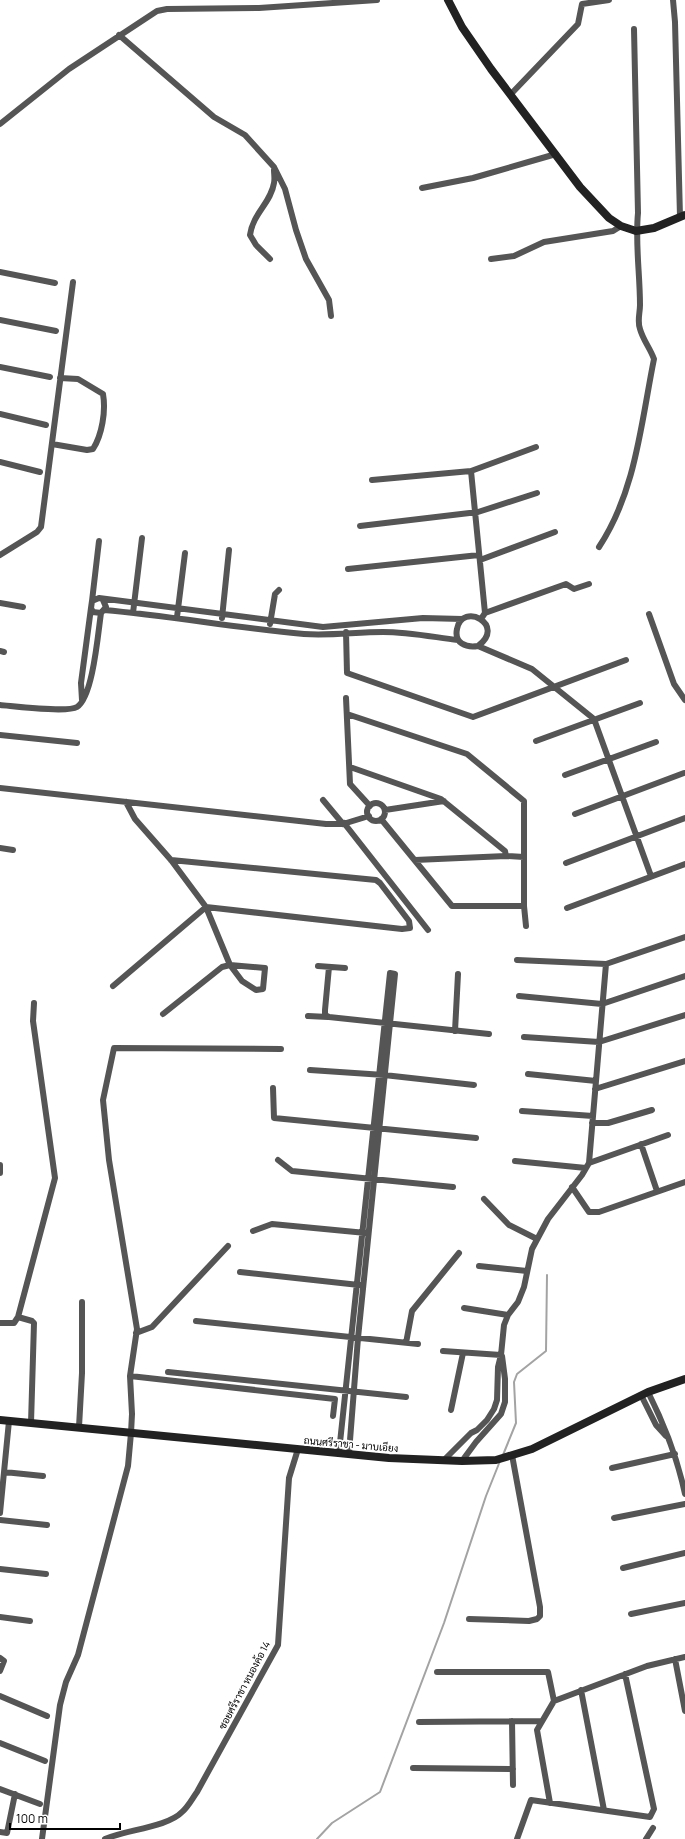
<svg xmlns="http://www.w3.org/2000/svg" width="685" height="1839" font-family="Manrope,Sarabun,sans-serif">
<style>
.lines{fill:none;stroke-linecap:round;stroke-linejoin:round}
.stream{stroke:#a3a3a3;stroke-width:2}
.street{stroke:#555;stroke-width:6}
.secondary{stroke:#222;stroke-width:8}
.labels{text-anchor:middle;stroke-width:3.5;stroke-linejoin:round;paint-order:stroke}
.street-label{font-size:10px;fill:#000;stroke:#fff}
</style>
<rect width="100%" height="100%" fill="#fff"/>
<g class="lines">
<path class="stream" d="M503,1455L516,1423L514,1382L517,1374L546,1351L547,1275
M317,1839L332,1823L380,1792L444,1623L486,1496L500,1461"/>
<path class="street" d="M673,0L675,22L680,217
M119,35L214,117L245,135L274,167L285,189L296,230L306,259L329,300L331,316
M511,94L578,24L582,4L609,0
M0,124L69,69L157,11L167,9L259,8L377,0
M422,188L473,178L556,154
M270,259L256,245L250,235C253,213 271,203 274,183C275,179 274,174 274,170
M491,259L514,256L544,242L613,231L621,226
M0,272L55,283
M0,320L56,331
M0,367L50,377
M0,414L46,425
M52,444L87,450L93,449C102,435 106,411 103,394L78,379L60,378
M0,462L40,472
M471,471L485,613L481,619
M372,480L471,471L536,447
M360,526L478,512L537,493
M599,547C636,491 641,423 654,359C650,348 643,340 640,329C637,321 640,313 640,305C640,274 635,243 638,213L634,29
M0,555L37,532L41,527L73,282
M480,560L555,532
M348,569L479,555
M103,600L106,607L101,613L93,612L91,608L92,601L99,598L323,627L423,618L462,619
M92,601L99,541
M0,603L23,607
M104,610C171,616 237,628 304,634C330,636 356,632 383,632C408,632 433,637 458,640
M133,613L142,538
M485,613L566,584L574,589L589,584
M649,614L674,684L685,700
M177,617L185,553
M222,618L229,550
M270,624L275,594L279,590
M346,632L347,673L473,717L626,660
M478,646C507,625 462,601 457,629C454,643 466,648 478,646L532,669L594,719L651,876
M0,651L4,652
M346,698L350,784L370,806
M82,700L81,683L91,608
M0,705C13,706 67,713 77,707C93,697 98,633 101,613
M347,714L467,754L524,801V906
M0,735L77,743
M536,741L640,703
M350,767L441,799L505,851L506,856L524,857
M565,775L656,742
M0,788L326,824H343L369,816
M323,800L343,824
M126,802L135,819L171,860L206,907L230,965L242,981L256,990L263,989L265,968L230,965L222,967L163,1014
M367 812a9 9 0 1 1 18 0a9 9 0 1 1-18 0Z
M385,810L444,801
M575,814L684,773
M381,819L452,906H524L526,926
M344,823L428,930
M0,848L13,850
M415,860L506,856
M566,863L685,818
M567,908L685,864
M517,960L606,964L685,937
M318,966L345,968
M329,967L325,1010V1015L329,1017L489,1034
M113,986L206,907L402,929L410,928L409,921L380,883L376,880L171,860
M519,996L602,1004L685,976
M308,1016L328,1017
M455,1031L458,974
M524,1037L599,1042L685,1015
M310,1070L384,1075L474,1085
M528,1074L596,1081
M273,1088L274,1118L476,1138
M595,1089L685,1061
M522,1111L593,1116
M592,1123H608L652,1110
M641,1144L657,1191
M278,1160L292,1171L453,1187
M515,1161L586,1168
M589,1163L668,1135
M0,1165V1173
M572,1187L589,1212H599L685,1182
M484,1199L509,1225L537,1239
M253,1231L272,1224L366,1233
M479,1266L527,1271
M240,1272L359,1285
M464,1308L508,1315
M18,1317L32,1321L34,1323L31,1423
M196,1321L418,1344
M0,1323H14L18,1317L55,1178L33,1021L34,1003
M136,1333L152,1327L228,1246
M406,1343L412,1311L459,1253
M443,1351L501,1355
M168,1372L406,1397
M130,1376L335,1399L333,1416
M648,1392C665,1426 677,1456 685,1494
M641,1395L656,1425L666,1436
M451,1410L463,1353
M79,1427L82,1373V1302
M339,1452L390,973L395,974L358,1338L349,1453
M444,1460L471,1433L477,1430L487,1420L494,1409L497,1400L498,1367L501,1355L504,1325L508,1315L518,1302L524,1287L532,1249L548,1219L582,1175L589,1163L606,964
M462,1461L476,1442L501,1414L505,1402V1379L502,1356
M612,1468L675,1454
M4,1472L43,1476
M0,1513L9,1421
M614,1518L685,1504
M0,1520L47,1525
M623,1568L685,1553
M0,1569L46,1574
M631,1614L685,1603
M0,1617L30,1621
M469,1619L529,1621L537,1619L540,1616V1607L512,1455
M0,1658L4,1661L0,1671
M675,1659L685,1711
M437,1672H548L554,1701
M581,1690L604,1810
M0,1696L47,1716
M512,1721L513,1785
M419,1722L541,1721
M0,1743L45,1761
M413,1768L513,1769
M0,1789L40,1804
M550,1803L537,1730L554,1701L647,1666L685,1657
M0,1832L7,1833L15,1794
M42,1839L60,1705L66,1682L78,1655L128,1466L131,1433L132,1414L130,1376L137,1329L109,1160L103,1100L114,1048L281,1049
M105,1839C125,1830 168,1827 182,1812C188,1807 192,1799 197,1792L278,1645L289,1478L298,1449
M517,1839L531,1800L650,1817L654,1809L625,1674
M646,1839L653,1828"/>
<path class="secondary" d="M448,0L462,27L491,69L580,187L609,218L621,226L636,231L654,228L685,215
M0,1420L389,1458L462,1461L496,1460L532,1449L648,1392L685,1379"/>
</g>
<g class="labels">
<g class="street-label">
<text transform="translate(351 1444) rotate(5)" y="4">ถนนศรีราชา - มาบเอียง</text>
<text transform="translate(244 1685) rotate(-62)" y="4">ซอยศรีราชา หนองค้อ 14</text>
</g>
</g>
<path d="M10 1823v6h110v-6" fill="none" stroke="#000000" stroke-width="2"/>
<text x="16" y="1823" font-size="12" fill="#000000" stroke="#ffffff" stroke-width="3" paint-order="stroke">100 m</text>
</svg>
